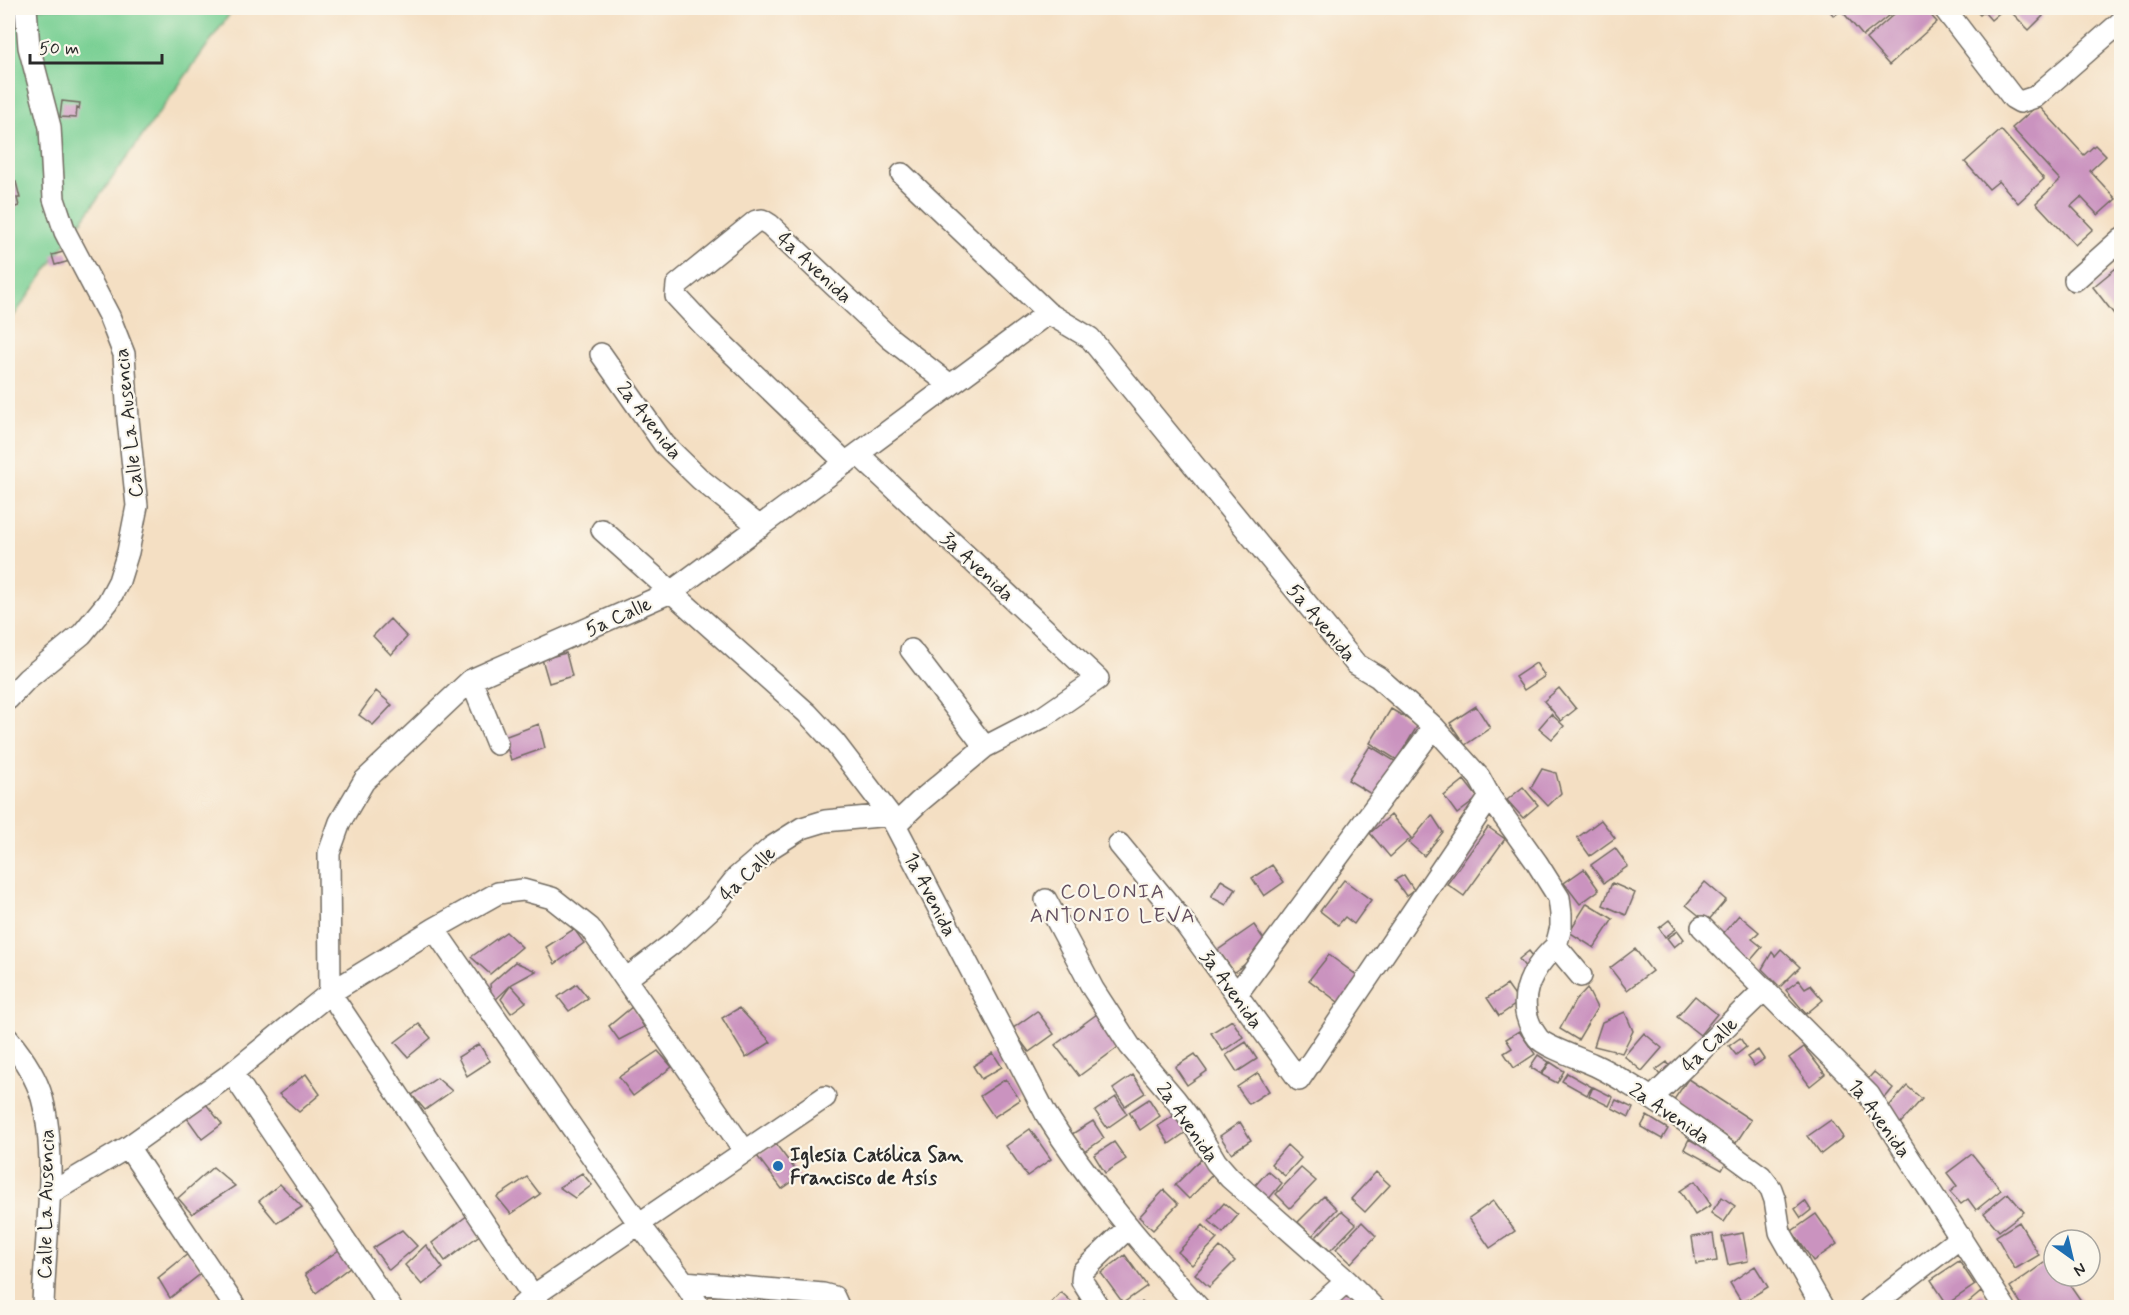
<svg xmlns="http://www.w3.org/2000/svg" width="2129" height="1315" font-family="Mynerve,sans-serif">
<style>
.green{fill:#7ad094;stroke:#527e60;stroke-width:1.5}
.building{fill:#ca93bf}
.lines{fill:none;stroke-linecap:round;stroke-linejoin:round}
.minor-casing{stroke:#716a60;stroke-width:24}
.minor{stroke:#fff;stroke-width:21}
.poi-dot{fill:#1f6fb2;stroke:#fbf7ec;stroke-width:2}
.labels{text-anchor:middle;stroke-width:4.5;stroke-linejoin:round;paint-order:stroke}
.street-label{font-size:20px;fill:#2b2b2b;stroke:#fbf7ec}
.poi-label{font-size:20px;font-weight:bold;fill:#2b2b2b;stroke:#fbf7ec;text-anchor:start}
.neighbourhood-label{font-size:21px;letter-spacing:1.5px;fill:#634f5f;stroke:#fbf7ec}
</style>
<rect width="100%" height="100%" fill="#fbf7ec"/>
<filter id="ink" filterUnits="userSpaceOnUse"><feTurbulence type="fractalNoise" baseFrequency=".0167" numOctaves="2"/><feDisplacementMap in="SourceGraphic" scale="12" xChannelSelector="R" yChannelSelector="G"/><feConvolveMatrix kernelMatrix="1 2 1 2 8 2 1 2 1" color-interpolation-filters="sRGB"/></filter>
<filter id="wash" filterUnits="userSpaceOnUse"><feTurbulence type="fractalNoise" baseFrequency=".008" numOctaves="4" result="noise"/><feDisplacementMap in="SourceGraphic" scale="24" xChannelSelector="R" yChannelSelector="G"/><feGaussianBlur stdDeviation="1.35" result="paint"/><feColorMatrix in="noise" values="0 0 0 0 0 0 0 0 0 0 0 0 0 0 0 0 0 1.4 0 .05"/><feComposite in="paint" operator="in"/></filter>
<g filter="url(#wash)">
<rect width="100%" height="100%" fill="#f4dfc3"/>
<path class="green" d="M8,8H234L8,324Z"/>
<g id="blocks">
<path class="building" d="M1827,8H1844L1834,16Z
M1846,8H1898L1863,36L1842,11Z
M1901,8H1908L1913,13L1920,8H1924L1937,22L1889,65L1866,39Z
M1977,8H2005L1991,20L1984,12L1980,15L1975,10Z
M2010,8H2043L2039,13L2043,16L2029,30L2008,9Z
M62,101L80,103L79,109L77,108L76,118L60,117Z
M2038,105L2084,155L2095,145L2106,156L2090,171L2116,199L2098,215L2081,197L2071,206L2093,229L2075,245L2036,203L2060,180L2012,128Z
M2001,130L2044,179L2018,203L1999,181L1989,189L1965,162Z
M16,182L20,198H17L19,206L8,209V202L15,200L8,201V184Z
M8,211H12L13,226H8Z
M67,251L70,261L55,265L52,255Z
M2116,268L2121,275V323L2093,287Z
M390,619L407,637L391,655L373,636Z
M566,653L572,676L549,683L542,659Z
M1536,663L1545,676L1524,690L1515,677Z
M1559,688L1576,709L1561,721L1544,701Z
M376,691L392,705L373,725L359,715Z
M1476,706L1490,728L1465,745L1450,723Z
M1391,709L1418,725L1397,760L1370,743Z
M1551,714L1564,726L1552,739L1539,728Z
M539,724L545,748L511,760L504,737Z
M1370,746L1398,763L1376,797L1348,780Z
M1542,769L1556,773L1561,793L1548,806L1531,788Z
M1464,780L1478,798L1457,814L1444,796Z
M1523,787L1538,805L1523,818L1507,800Z
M1391,815L1411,838L1390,857L1370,833Z
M1432,815L1443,832L1424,856L1409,843Z
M1601,820L1615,838L1590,856L1577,838Z
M1488,827L1505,839L1464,896L1447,884Z
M1615,848L1628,866L1604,883L1591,865Z
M1272,865L1284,882L1264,896L1252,878Z
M1584,869L1599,890L1580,904L1564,883Z
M1404,875L1414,890L1406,896L1395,880Z
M1221,880L1236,889L1226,905L1211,897Z
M1344,880L1371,900L1354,924L1345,917L1338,925L1320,911Z
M1705,882L1726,900L1707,922L1686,905Z
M1612,883L1635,893L1626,915L1603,905Z
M1587,903L1613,919L1594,948L1569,932Z
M1739,915L1759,932L1752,939L1762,947L1750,961L1721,936Z
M1669,920L1676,929L1665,937L1659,928Z
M1254,925L1269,947L1234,972L1218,950Z
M574,929L584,943L555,964L546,947Z
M1678,931L1684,939L1674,947L1667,938Z
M506,932L522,947L490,974L471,957Z
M1635,949L1652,971L1627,990L1610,968Z
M1781,949L1800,967L1780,987L1762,969L1772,952L1775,956Z
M1529,951L1536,960L1526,968L1519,959Z
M1329,955L1362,979L1342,1005L1309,980Z
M515,962L536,971L512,984L492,1003L490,984Z
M1799,980L1805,988L1810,985L1823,1000L1806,1014L1786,990Z
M577,984L588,998L569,1011L558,997Z
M511,985L526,1002L511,1013L501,999Z
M1507,985L1519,1002L1499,1016L1487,998Z
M1587,988L1597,1008L1578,1040L1560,1029L1575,1001Z
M1695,996L1717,1014L1700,1035L1677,1017Z
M632,1007L644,1027L619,1040L609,1026Z
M739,1008L771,1042L746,1058L722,1018Z
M1037,1011L1054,1034L1029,1052L1012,1029Z
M1625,1012L1633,1031L1622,1053L1594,1046L1602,1022Z
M1097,1014L1121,1045L1079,1076L1055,1045Z
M1232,1020L1243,1037L1223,1051L1211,1033Z
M419,1024L431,1038L408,1057L395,1042Z
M1519,1031L1535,1054L1514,1068L1504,1053L1512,1048L1506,1039Z
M1644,1033L1662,1048L1642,1071L1624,1056Z
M1740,1038L1746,1047L1736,1055L1729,1046Z
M1246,1042L1257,1059L1237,1072L1226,1055Z
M479,1044L490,1061L467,1076L458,1057Z
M1804,1047L1825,1074L1810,1086L1789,1058Z
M1758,1050L1764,1059L1754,1066L1747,1057Z
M658,1051L672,1067L633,1096L619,1077Z
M993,1053L1002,1067L981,1079L973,1066Z
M1195,1054L1207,1071L1187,1085L1175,1067Z
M1538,1055L1549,1062L1541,1074L1530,1067Z
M1550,1062L1564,1071L1557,1083L1542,1075Z
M1667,1062L1673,1071L1663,1079L1656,1070Z
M1874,1072L1893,1088L1881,1103L1861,1087Z
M1258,1073L1269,1091L1249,1104L1237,1087Z
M1567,1073L1592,1087L1587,1095L1562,1081Z
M306,1074L320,1094L299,1112L279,1094Z
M1133,1075L1145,1093L1125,1106L1113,1089Z
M437,1078L452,1091L425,1110L412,1095Z
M1006,1079L1020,1100L994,1117L980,1096Z
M1688,1079L1751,1120L1736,1143L1673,1101Z
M1907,1086L1922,1099L1898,1126L1883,1113Z
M1593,1087L1613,1097L1609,1106L1589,1096Z
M1116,1097L1127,1114L1107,1128L1095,1111Z
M1149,1099L1160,1116L1140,1130L1129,1112Z
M1616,1100L1633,1108L1629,1117L1612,1108Z
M206,1104L222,1124L202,1139L187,1118Z
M1178,1113L1189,1130L1169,1144L1158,1126Z
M1647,1116L1668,1129L1662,1139L1641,1127Z
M1831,1120L1843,1137L1821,1154L1808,1136Z
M1093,1121L1104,1138L1084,1152L1072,1134Z
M1240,1122L1251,1140L1231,1153L1220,1136Z
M1030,1129L1051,1159L1027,1176L1006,1146Z
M1689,1139L1727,1161L1722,1170L1684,1149Z
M1114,1142L1126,1159L1105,1173L1094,1155Z
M775,1143L800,1176L782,1189L757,1156Z
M1287,1145L1301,1158L1285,1176L1271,1164Z
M1972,1154L2001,1190L1976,1210L1968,1199L1961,1204L1950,1192L1957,1186L1947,1173Z
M1201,1159L1215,1172L1189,1199L1175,1185Z
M213,1167L235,1186L192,1214L178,1198Z
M1301,1168L1316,1181L1290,1208L1276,1194Z
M1268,1171L1282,1183L1267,1201L1252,1189Z
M1376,1172L1390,1185L1365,1212L1351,1199Z
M582,1173L592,1185L575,1198L559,1187Z
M527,1177L540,1194L511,1214L497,1197Z
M1695,1181L1711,1205L1695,1215L1680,1191Z
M280,1184L302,1207L277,1223L259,1201Z
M1164,1190L1178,1204L1153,1230L1139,1217Z
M2008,1193L2024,1212L1999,1231L1984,1213Z
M1324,1196L1337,1209L1312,1236L1298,1222Z
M1722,1197L1735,1206L1724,1222L1711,1213Z
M1493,1201L1515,1231L1490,1248L1469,1218Z
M1805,1201L1811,1210L1801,1218L1795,1209Z
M1224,1203L1238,1215L1223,1233L1209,1221Z
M1341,1211L1356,1224L1330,1251L1316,1237Z
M1816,1214L1837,1244L1813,1261L1792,1231Z
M468,1215L485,1231L445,1261L432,1243Z
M1362,1222L1376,1236L1351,1263L1336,1249Z
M2019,1222L2039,1255L2015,1269L1996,1236Z
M1203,1225L1217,1239L1192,1265L1178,1252Z
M402,1230L417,1246L389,1270L373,1248Z
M1743,1233L1748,1261L1728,1265L1722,1237Z
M1713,1234L1717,1261L1696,1264L1692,1237Z
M426,1245L443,1268L422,1285L405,1265Z
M1220,1247L1235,1261L1209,1287L1195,1274Z
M339,1250L351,1266L316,1293L305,1274Z
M189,1253L203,1272L170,1298L158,1278Z
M1125,1255L1147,1286L1123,1303L1101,1273Z
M2051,1258L2054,1262V1276H2064L2086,1308H2024L2010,1287Z
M1959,1261L1975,1285L1947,1304L1931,1280Z
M1755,1266L1768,1287L1742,1303L1730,1283Z
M1347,1287L1361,1308H1342L1334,1298Z
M1061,1292L1075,1305L1073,1308H1046Z
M1981,1292L1994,1308H1962Z
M1142,1302L1151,1308H1138Z"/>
</g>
</g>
<g filter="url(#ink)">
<use href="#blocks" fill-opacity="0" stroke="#716a60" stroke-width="1.5"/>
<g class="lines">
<defs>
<path id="minor" d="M1944,8L2013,98L2020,102L2035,97L2122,21
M902,174L1048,313L1090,338L1356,664L1378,677L1434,727L1479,777L1490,797L1537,863L1559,898L1561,914V927L1556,946
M2075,280L2122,238
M601,354L664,444L700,479L760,527
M858,454L1098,679L1043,717L985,747L919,802L895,825
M846,463L704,326L676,296L677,285L756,221L762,220L770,225L891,339L950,385
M602,530L807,713L835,743L890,815L1046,1114C1090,1184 1144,1247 1199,1308
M911,650L985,747
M471,680L497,744
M8,699L27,679L82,634L108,602L119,581L128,552L137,506L128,419L124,354L109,316L65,232L54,199L50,127L29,47L26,8
M1119,844L1185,924L1299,1080L1490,797
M1046,900L1093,989L1130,1046L1175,1099L1190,1119L1216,1162L1230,1178L1347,1281L1374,1308
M1702,927L1869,1095L2005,1308
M434,929L639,1224L684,1282L700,1308
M1556,946C1528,972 1513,1005 1538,1038C1544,1046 1581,1059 1592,1064C1606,1070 1619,1078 1632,1086C1677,1113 1718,1145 1761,1176L1771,1189L1775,1200L1780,1232L1823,1308
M1556,946L1581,976
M626,979L677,940L714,906L737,877L772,847L802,828L825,821L890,815
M330,993L329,853L340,822L364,781L471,680L671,592L1048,313
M330,993L541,1308
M1236,995L1434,727
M8,1039C22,1056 36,1076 42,1098C59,1161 44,1242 43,1308
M232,1073L391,1308
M1652,1098L1765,989
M128,1147L236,1308
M49,1194L128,1147L232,1073L330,993L434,929L498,893L523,890L552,898L590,928L744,1150
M684,1282L823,1294L834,1297L839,1308
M519,1308L533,1296L825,1097
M1099,1308L1082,1281L1083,1271L1129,1227
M1316,1308L1347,1281
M1869,1308L1961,1237"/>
</defs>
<use href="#minor" class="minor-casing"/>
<use href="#minor" class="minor"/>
</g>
</g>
<circle class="poi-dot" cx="778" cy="1166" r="6"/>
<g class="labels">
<g class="street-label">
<text transform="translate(815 267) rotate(43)" y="7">4a Avenida</text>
<text transform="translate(650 420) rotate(52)" y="7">2a Avenida</text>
<text transform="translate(128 423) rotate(-96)" y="7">Calle La Ausencia</text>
<text transform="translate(978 566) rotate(43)" y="7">3a Avenida</text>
<text transform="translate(618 616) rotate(-24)" y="7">5a Calle</text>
<text transform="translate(1322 622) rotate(50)" y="7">5a Avenida</text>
<text transform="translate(747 873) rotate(-44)" y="7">4a Calle</text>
<text transform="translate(931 894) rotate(63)" y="7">1a Avenida</text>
<text transform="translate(1232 989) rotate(54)" y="7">3a Avenida</text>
<text transform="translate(1709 1044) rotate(-44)" y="7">4a Calle</text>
<text transform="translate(1670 1113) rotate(34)" y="7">2a Avenida</text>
<text transform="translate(1880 1118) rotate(54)" y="7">1a Avenida</text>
<text transform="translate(1188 1122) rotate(55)" y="7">2a Avenida</text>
<text transform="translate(45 1204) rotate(-89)" y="7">Calle La Ausencia</text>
</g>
<g class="poi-label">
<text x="790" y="1161">Iglesia Católica San<tspan x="790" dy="23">Francisco de Asís</tspan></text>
</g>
<g class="neighbourhood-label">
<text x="1113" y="898">COLONIA<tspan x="1113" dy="24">ANTONIO LEVA</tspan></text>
</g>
</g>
<rect width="2129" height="1315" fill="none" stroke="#fbf7ec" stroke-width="30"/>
<g transform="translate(2072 1258) rotate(146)"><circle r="28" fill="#fbf7ec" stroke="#a8a59f" stroke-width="1.5"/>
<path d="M0-4.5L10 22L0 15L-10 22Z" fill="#1f6fb2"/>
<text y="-9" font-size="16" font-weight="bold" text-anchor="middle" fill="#2b2b2b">N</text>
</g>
<path d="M30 54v9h132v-9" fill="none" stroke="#2b2b2b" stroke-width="3"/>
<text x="39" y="54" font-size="18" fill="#2b2b2b" stroke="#fbf7ec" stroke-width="4.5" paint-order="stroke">50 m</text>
</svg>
